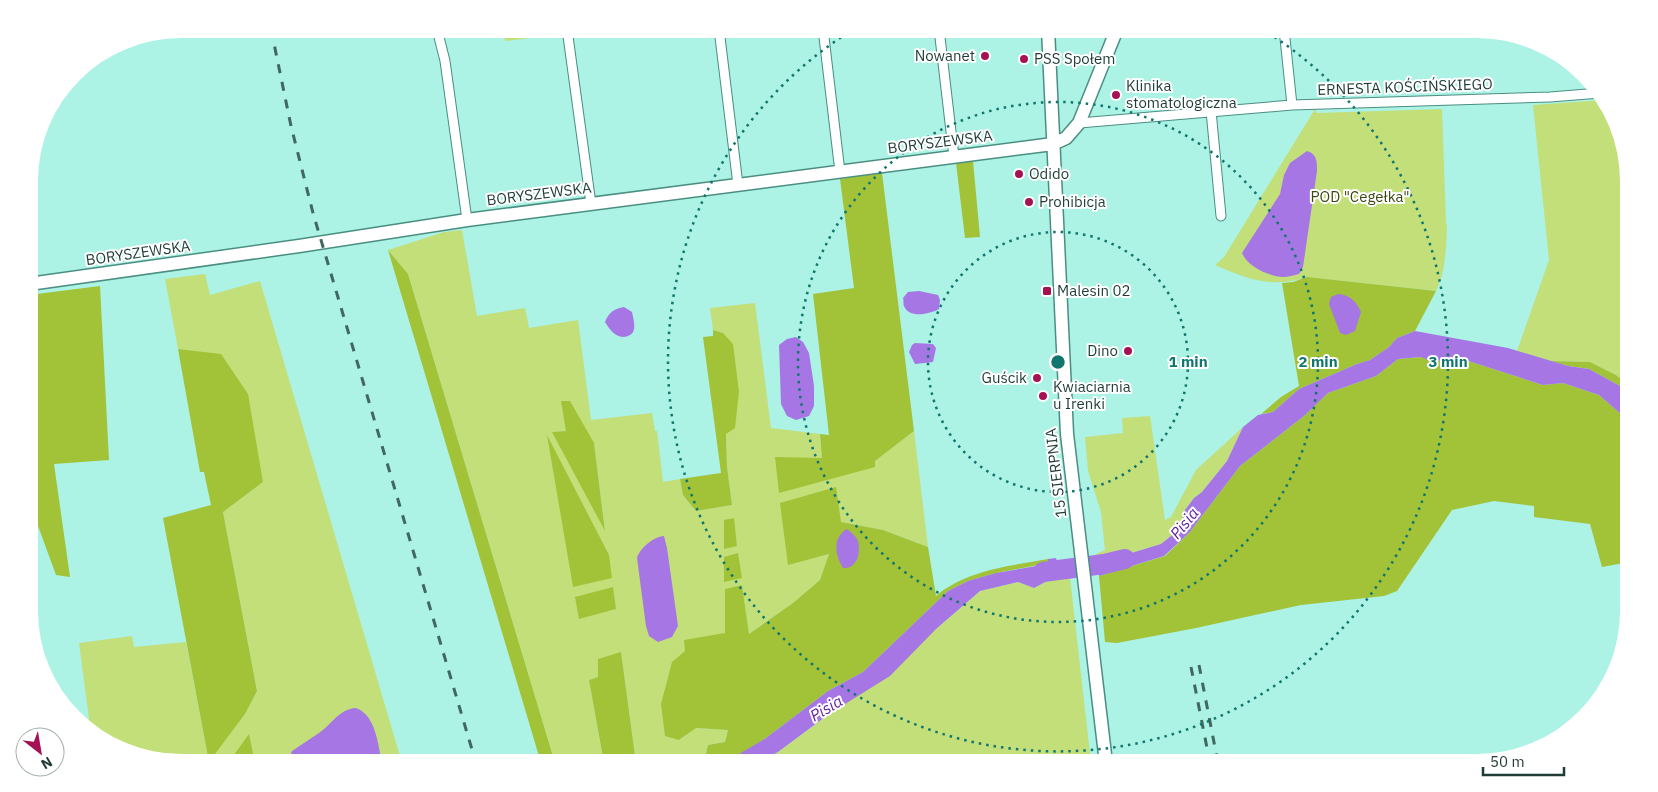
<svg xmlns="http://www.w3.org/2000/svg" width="1658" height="792" font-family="'IBM Plex Sans',sans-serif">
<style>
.green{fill:#c3df7a;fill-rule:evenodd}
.forest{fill:#a2c238}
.water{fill:#a576e4}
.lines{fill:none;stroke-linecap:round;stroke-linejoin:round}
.river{stroke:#a576e4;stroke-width:20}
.street-casing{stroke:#4a8e82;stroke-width:11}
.secondary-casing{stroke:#4a8e82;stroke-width:15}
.street{stroke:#fff;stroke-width:9}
.secondary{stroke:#fff;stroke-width:12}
.rail{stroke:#416761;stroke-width:3;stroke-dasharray:9 9;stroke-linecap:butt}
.ring{fill:none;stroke:#0f766e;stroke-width:2.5;stroke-dasharray:2.5 5}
.poi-dot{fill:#a41253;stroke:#fff;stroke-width:2}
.labels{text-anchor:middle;stroke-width:4;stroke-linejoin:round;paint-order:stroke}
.poi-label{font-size:15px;fill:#1f3b36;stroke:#fff;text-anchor:start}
.street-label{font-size:15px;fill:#1f3b36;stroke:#fff}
.park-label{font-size:15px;fill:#3c4914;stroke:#fff}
.water-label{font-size:16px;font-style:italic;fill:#6520a4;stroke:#fff}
.centre{fill:#0f766e;stroke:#fff;stroke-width:2.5}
.ring-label{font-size:15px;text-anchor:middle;font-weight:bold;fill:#0f766e;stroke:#fff;stroke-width:4;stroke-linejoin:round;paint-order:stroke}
</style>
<rect width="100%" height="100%" fill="#acf2e5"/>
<path class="green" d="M503,29H554V35L505,41Z
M1603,100L1628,161L1629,385L1616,375L1590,362L1550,361L1517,351L1549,260L1533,105Z
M1315,109L1317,113L1442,109L1446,222L1447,226C1446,248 1446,271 1436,291L1307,277C1272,289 1247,279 1215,265L1224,257Z
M462,230L477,316L525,308L529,328L578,320L591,420L652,413L655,431H657L663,482L680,479L683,495L696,511L732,505L727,467L723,333L713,330L710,308L755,303L771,428L820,434L822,458L875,461L914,431L928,547L883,530L841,522L788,564L830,554L820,580L793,603L749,634L742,585L725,589V633L685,651L680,740L695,728L728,730L725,742L708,745L704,763H636L621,652L598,677L589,680L604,763H555L408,274L388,250L444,232ZM566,431L594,443L605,529L553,432ZM733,518L737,545L724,549V521Z
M205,274L210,295L260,281L402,763H250L254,758L249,735L228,763H181L122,752L90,727L79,643L132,636L134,647L186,642L209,761L245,714L257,691L223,512L263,482L221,355L178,349L165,279Z
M1150,416L1165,520L1171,517L1196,470L1243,427L1227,461L1202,492L1194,498L1185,510L1183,520L1171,536L1161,544L1128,554L1097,557L1096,554L1105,550L1101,512L1088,471L1085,437L1123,433L1122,418Z
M1070,577L1091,763H758L778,752L829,714L936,629L980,591L1018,582L1034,588L1051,579Z"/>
<path class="forest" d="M973,161L980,237L965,238L956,163Z
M882,173L914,431L875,461V467L779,493L775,457L822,458L820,434L829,435L813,294L854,288L840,179Z
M388,250L408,274L555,763H541Z
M1307,277L1436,291L1415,331L1397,338L1389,347L1370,360L1357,364L1299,389L1273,412L1261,414L1281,397L1299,386L1282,283L1293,282Z
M100,286L109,460L54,464L70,577L56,575L30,504L29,295Z
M713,330L723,333L733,344L739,392L735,428L726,434L727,467L732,505L696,511L683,495L680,479L721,473L703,337L713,336Z
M178,349L221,354L248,394L263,482L223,512L257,691L245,714L209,762L163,518L211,505L204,472H200Z
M1421,357L1433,362L1456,357L1543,385L1563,383L1599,395L1629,421V562L1602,567L1590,524L1534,517V506L1494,501L1452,510L1397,591L1384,596L1301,605L1196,628L1117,643L1105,642L1099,576L1165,556L1189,533L1240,466L1304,416L1328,393L1376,376L1398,359Z
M1550,361L1590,362L1616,375L1629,385V393L1620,386L1589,369L1568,366Z
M561,401H570L594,443L605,531L552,432L566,431Z
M547,435L609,555L612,578L573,587Z
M836,487L841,522L883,530L928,547L936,596C966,570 1010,566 1048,559L1049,563L996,573L968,581L948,591L863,672L828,691L766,738L733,759L724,763H704L708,745L725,742L728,730L696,728L679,740L665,736L661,704L672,662L685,651L684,640L725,633V589L742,585L749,634L793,603L820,580L829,554L788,565L780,503Z
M734,518L737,546L724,549V520Z
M738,553L742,578L724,582V557Z
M613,587L616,609L579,619L575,597Z
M621,652L636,763H604L589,680L598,677V659Z
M249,734L254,758L250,763H228Z"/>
<path class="water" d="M1307,151C1317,154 1317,161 1317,171L1303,267L1299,274C1294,275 1288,277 1283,277C1268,276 1248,267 1242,253L1280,194L1284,175L1290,163Z
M919,291L938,295L940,300L939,309C930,314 909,319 904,306C903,304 904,301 903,298L908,292Z
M1338,294C1350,295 1356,301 1361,312L1355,331L1346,335L1340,333L1329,304L1331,297Z
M624,307L632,312C633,317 635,324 634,329C633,333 632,334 628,336C617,340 610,330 605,322C609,312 614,309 624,307Z
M1415,331L1508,348L1568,366L1589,369L1620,386L1629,393V421L1599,395L1563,383L1543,385L1456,357L1432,362L1421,357L1398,359L1376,376L1328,393L1304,416L1240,466L1189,533L1164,556L1099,576L1097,557L1128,554L1161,544L1171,536L1183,520L1185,510L1194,498L1202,492L1227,461L1243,427L1258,415L1273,412L1299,389L1357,364L1370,360L1389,347L1397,338Z
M796,337L803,342L809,353L814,386V406L809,416L796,420L787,416L781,404L779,345L787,339Z
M915,343L933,344L936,348L933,362L915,364L909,352L912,345Z
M847,529C851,532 856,536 858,541C861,553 857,569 843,568C835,555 832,538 847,529Z
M664,536L667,548L678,626L672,637L658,642L649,636L646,626L637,558C640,548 653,537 664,536Z
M1056,558L1057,562L1068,561L1070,577L1051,579L1034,588L1018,582L980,591L936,629L890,676L829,714L778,752L758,763H724L766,738L828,691L863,672L948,591L968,581L996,573L1048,564V559Z
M356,708C376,715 378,745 382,763H293L290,756L292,751C301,745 310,739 319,733C332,724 339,709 356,708Z"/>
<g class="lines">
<path class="river" d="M1043,572L1104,564L1125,559"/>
<defs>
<path id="street" d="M437,29L445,61L467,220
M567,29L591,204
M719,29L738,185
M823,29L840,172
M939,29L954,157
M1284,29L1292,105
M1211,111L1221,216
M1079,123L1292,105L1550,97L1600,93"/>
<path id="secondary" d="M1048,29L1067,434L1106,763
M29,284L299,246L467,220L1053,144L1066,138L1079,123L1117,29"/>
</defs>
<use href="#street" class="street-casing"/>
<use href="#secondary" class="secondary-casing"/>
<use href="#street" class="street"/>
<use href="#secondary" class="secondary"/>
<path class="rail" d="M271,29L291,126L313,213L476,763
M1199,665L1218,763
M1191,667L1210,763"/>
</g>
<g class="ring">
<circle cx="1058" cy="362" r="130"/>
<circle cx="1058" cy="362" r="260"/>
<path d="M1262 29A390 390 0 1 1 854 29"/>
</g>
<g class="poi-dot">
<circle cx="985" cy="56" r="5"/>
<circle cx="1024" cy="59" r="5"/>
<circle cx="1116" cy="95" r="5"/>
<circle cx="1019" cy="174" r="5"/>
<circle cx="1029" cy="202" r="5"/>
<rect x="1042" y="286" width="10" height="10" rx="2.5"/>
<circle cx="1128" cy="351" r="5"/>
<circle cx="1037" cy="378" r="5"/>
<circle cx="1043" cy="396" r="5"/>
</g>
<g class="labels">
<g class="poi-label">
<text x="975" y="61" text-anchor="end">Nowanet</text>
<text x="1034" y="64">PSS Społem</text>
<text x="1126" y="91">Klinika<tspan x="1126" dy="17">stomatologiczna</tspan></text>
<text x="1029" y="179">Odido</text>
<text x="1039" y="207">Prohibicja</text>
<text x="1057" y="296">Malesin 02</text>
<text x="1118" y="356" text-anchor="end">Dino</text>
<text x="1027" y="383" text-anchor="end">Guścik</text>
<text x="1053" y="392">Kwiaciarnia<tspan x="1053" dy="17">u Irenki</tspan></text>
</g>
<g class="street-label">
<text transform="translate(1405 87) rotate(-2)" y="5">ERNESTA KOŚCIŃSKIEGO</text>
<text transform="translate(940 142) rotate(-7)" y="5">BORYSZEWSKA</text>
<text transform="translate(539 194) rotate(-7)" y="5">BORYSZEWSKA</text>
<text transform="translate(138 253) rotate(-8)" y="5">BORYSZEWSKA</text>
<text transform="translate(1056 473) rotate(-97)" y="5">15 SIERPNIA</text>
</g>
<g class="park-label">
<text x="1360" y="202">POD "Cegełka"</text>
</g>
<g class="water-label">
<text transform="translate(1184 523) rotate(-51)" y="6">Pisia</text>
<text transform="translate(826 708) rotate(-31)" y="6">Pisia</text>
</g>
</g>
<path d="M0 0H1658V792H0ZM181 38H1477A143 143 0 0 1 1620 181V611A143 143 0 0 1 1477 754H181A143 143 0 0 1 38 611V181A143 143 0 0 1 181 38Z" fill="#fff" fill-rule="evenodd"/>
<circle cx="1058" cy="362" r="8" class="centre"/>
<g class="ring-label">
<text x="1188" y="367">1 min</text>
<text x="1318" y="367">2 min</text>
<text x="1448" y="367">3 min</text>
</g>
<g transform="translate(40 752) rotate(149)"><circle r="24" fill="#ffffff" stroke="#a5b1af"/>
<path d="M0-4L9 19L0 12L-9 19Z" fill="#a41253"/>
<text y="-8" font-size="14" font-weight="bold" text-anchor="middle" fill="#1f3b36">N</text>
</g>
<path d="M1483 767v8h81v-8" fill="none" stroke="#1f3b36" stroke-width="2.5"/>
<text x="1490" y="767" font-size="15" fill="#1f3b36" stroke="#ffffff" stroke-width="4" paint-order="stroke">50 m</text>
</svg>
